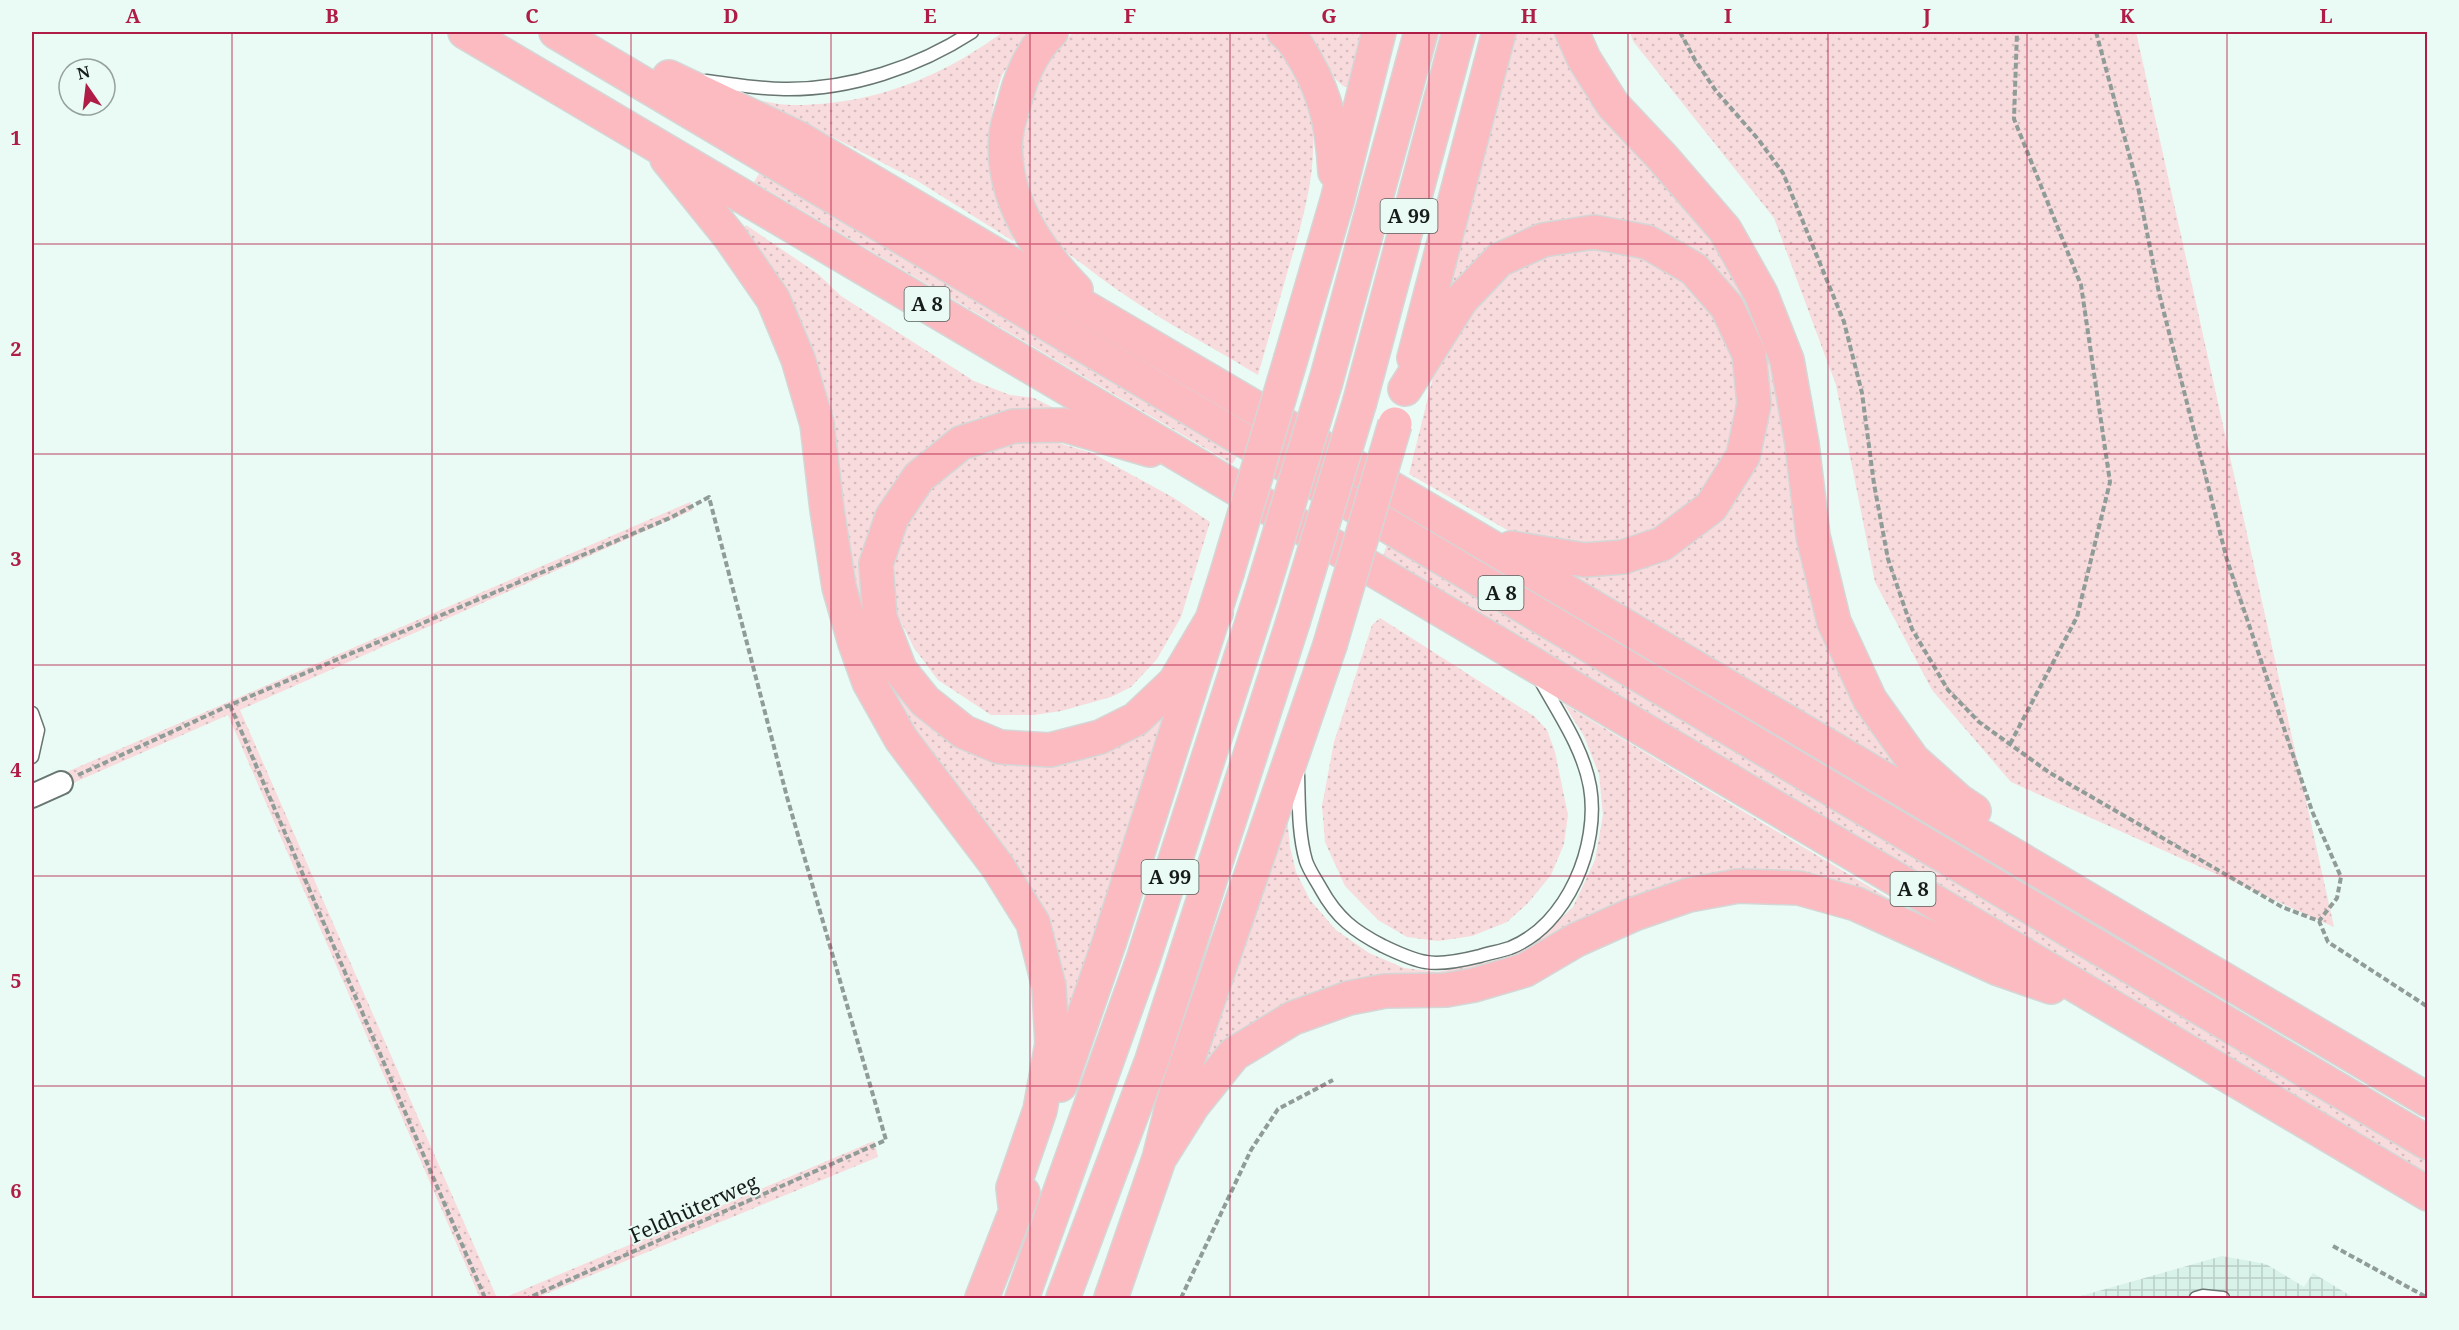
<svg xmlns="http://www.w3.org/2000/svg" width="2459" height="1330" font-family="'Noto Serif',serif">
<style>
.industrial{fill:url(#industrial-grid)}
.green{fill:url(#green-dots)}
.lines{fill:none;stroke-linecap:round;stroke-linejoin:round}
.service-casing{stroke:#687671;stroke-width:15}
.minor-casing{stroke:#687671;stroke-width:26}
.motorway-casing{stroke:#d5d6d6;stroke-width:36}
.path{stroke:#909c98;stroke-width:4;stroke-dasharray:6 3;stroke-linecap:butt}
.service{stroke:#fff;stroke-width:12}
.minor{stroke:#fff;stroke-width:22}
.motorway{stroke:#fbbbc1;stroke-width:33}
.motorway-bridge-casing{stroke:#d5d6d6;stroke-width:36;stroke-linecap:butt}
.motorway-bridge{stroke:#fbbbc1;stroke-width:33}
.grid{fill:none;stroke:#af1c45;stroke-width:1.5;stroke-opacity:0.55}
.labels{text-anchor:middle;stroke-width:4.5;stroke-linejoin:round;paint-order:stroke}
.shield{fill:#eafaf4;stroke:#565f5b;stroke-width:1.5}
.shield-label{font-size:20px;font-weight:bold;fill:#161c1a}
.street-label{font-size:21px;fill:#161c1a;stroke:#eafaf4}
.neatline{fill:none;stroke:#af1c45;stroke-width:2}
.grid-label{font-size:20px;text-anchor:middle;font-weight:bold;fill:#af1c45}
</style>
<defs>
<pattern id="industrial-grid" width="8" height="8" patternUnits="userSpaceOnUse" patternTransform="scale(1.5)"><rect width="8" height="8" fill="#d8f2e9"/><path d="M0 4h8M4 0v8" fill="none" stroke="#b9cfc7"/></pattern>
<pattern id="green-dots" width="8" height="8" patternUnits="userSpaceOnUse" patternTransform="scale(1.5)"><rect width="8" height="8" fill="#f8dbdd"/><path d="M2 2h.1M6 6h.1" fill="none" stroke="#d4bbbd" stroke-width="1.8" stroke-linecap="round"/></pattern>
</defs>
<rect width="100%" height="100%" fill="#eafaf4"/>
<path class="industrial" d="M2222,1256L2266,1264L2304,1287L2313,1273L2354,1298H2074Z"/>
<path class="green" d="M1003,32H1030L1002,75L995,97L990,125L994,178L1015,235L1013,241L916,180L813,127L763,107L755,101C762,100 767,102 773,103C788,106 805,105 820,104C887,99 949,72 1003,32Z
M1074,32H1266C1278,43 1302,75 1306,91C1324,151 1305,213 1288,270C1278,305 1268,340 1258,375C1202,341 1141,310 1089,269C1079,261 1065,253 1057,243C1029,210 1014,153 1026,111C1037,75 1045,56 1074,32Z
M1303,32H1369L1353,84L1345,87C1325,74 1320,48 1303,32Z
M1514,32H1560L1720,247L1766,339L1789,443L1898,767L1567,573L1736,496L1749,318L1595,218L1559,220L1522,230L1483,254L1463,271L1446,294Z
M1630,32H2136L2334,927L2011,782L1932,690L1875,582L1836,385L1774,218L1633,41Z
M760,172L1238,455L1232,464L754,182Z
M746,225L818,274L841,296L974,381L1010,395L1034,398L1060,411C1042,411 1022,410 1005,412C953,420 920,447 891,488C879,505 868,525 867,546C866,576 871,608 873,638L1003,755L1171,700L1071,1016L1066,1014L910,729L869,645L849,556L825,387L806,335L778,278L742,230Z
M1577,244L1649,255L1703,295L1739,360L1737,444L1695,511L1617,548L1542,543L1509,531L1409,474L1436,365L1456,323L1499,274Z
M1049,440L1092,453L1174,498L1210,522L1181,617L1157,659L1131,687L1111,697L1061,711L1034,715H991L938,680L914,648L898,616L889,581L897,538L911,505L969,456L1006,443Z
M690,502L693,510L240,710L497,1298H480L228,715L32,801V787Z
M1387,544L2427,1162V1176L1383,556Z
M1380,618L1534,716L1547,730L1555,752L1568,815L1564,844L1551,875L1528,903L1507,922L1472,936L1438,941L1407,937L1378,920L1345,886L1325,842L1322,806L1334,742L1372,625Z
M1564,704L1925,920L1761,878L1467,972L1370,983L1189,1090L1287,817L1290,847L1296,872L1310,900L1336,930L1369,953L1404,968L1437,972L1501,959L1533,945L1573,907L1595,860L1603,815L1599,774L1584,736Z
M874,1141L878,1157L536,1298H504Z"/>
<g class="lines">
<defs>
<path id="service" d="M706,81C732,84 758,89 784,89C850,90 918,67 972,32
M32,713L38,730L32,757
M1298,775C1299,803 1298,833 1306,861C1309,870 1316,880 1321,889C1337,918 1354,931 1383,946C1396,952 1412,960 1426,962C1441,965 1464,960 1480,956C1490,953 1501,951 1510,948C1568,925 1600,845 1590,787C1583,747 1557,711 1538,676
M2196,1298L2203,1296L2223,1298"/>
<path id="minor" d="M32,796L61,783"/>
<path id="motorway" d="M465,32L2428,1194
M556,32L2428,1143
M1051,32C1031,52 1021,76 1014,104C1011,114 1007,125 1006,135C1000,196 1036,249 1076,290
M1284,32C1294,39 1299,50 1306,61C1328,100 1332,128 1335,172
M1572,32L1584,59L1613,105L1662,157L1725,230L1761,294L1787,360L1802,444L1813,536L1834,622L1870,700L1913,760L1959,801L1974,811
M669,77L798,138L2428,1100
M667,159L730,237L773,299L798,359L817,424L827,510L839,587L855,643L869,682L901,739L998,867L1033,923L1049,987L1052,1044L1040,1110L1013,1188L1016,1213
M1291,358L1337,201L1379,32
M1414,358L1499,32
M1326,381L1421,32
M1405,389L1461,300L1499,260L1543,240L1594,232L1647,242L1694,269L1727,307L1749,354L1754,404L1743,456L1711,507L1662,544L1623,557L1585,560L1511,548
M1360,401L1459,32
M1150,450L1064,425L1014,426L961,443L919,477L892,517L876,564L880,618L900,670L925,701L964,732L1000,747L1050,750L1100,737L1136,719L1175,682L1216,613
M1060,1085L1109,943L1227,573
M1159,1159L1193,1105L1234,1054L1293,1018L1349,998L1385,991L1446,990L1474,985L1525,970L1576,940L1634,914L1689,895L1738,886L1799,888L1856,904L1999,969L2051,987
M982,1298L1023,1193
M1022,1298L1143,960L1260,598
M1063,1298L1152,1060L1293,622
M1111,1298L1159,1159L1173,1103L1330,645"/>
</defs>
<use href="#service" class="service-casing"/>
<use href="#minor" class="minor-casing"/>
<use href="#motorway" class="motorway-casing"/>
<path class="path" d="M1680,32L1695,60L1716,91L1758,139L1783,173L1844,322L1862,393L1874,484L1888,559L1912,629L1948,690L1979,722L2050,773L2282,907L2319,921L2328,942L2428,1007
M2096,32L2138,187L2159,293L2227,560L2312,811L2341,877L2337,898L2319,921
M230,705L485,1298
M2010,744L2077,617L2110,482L2081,285L2014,119L2017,32
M78,775L230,705L672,517L709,497L787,797L886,1140L528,1298
M2333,1246L2428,1298
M1181,1298L1251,1150L1278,1109L1333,1080"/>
<use href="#service" class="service"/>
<use href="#minor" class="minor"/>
<use href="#motorway" class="motorway"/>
<defs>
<path id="motorway-bridge" d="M1227,573L1291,358
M1260,598L1326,381
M1293,622L1360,401
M1330,645L1395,424"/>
</defs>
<use href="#motorway-bridge" class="motorway-bridge-casing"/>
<use href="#motorway-bridge" class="motorway-bridge"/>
</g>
<path class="grid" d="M232,32V1298M432,32V1298M631,32V1298M831,32V1298M1030,32V1298M1230,32V1298M1429,32V1298M1628,32V1298M1828,32V1298M2027,32V1298M2227,32V1298M32,244H2428M32,454H2428M32,665H2428M32,876H2428M32,1086H2428"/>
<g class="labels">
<g class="shield">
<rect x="1380.5" y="199" width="57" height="34" rx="4.5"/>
<rect x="904.5" y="287" width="45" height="34" rx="4.5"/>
<rect x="1478.5" y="576" width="45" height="34" rx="4.5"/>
<rect x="1141.5" y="860" width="57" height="34" rx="4.5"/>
<rect x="1890.5" y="872" width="45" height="34" rx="4.5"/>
</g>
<g class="shield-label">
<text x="1409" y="223">A 99</text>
<text x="927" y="311">A 8</text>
<text x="1501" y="600">A 8</text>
<text x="1170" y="884">A 99</text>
<text x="1913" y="896">A 8</text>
</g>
<g class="street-label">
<text transform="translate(694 1209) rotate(-24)" y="7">Feldhüterweg</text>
</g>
</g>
<rect width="2459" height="1330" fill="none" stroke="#eafaf4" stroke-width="66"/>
<g transform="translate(87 87) rotate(346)"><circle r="28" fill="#eafaf4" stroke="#95a19d" stroke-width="1.5"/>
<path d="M0-4.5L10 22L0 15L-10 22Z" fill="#af1c45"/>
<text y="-9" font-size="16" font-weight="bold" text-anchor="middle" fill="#161c1a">N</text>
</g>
<rect x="33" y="33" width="2393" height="1264" class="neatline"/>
<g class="grid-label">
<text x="133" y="23">A</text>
<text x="332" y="23">B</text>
<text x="532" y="23">C</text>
<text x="731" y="23">D</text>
<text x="930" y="23">E</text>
<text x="1130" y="23">F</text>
<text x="1329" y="23">G</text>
<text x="1529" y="23">H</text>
<text x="1728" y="23">I</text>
<text x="1927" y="23">J</text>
<text x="2127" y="23">K</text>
<text x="2326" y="23">L</text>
<text x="16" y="145">1</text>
<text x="16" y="356">2</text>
<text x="16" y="566">3</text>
<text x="16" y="777">4</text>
<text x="16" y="988">5</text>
<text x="16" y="1198">6</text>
</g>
</svg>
